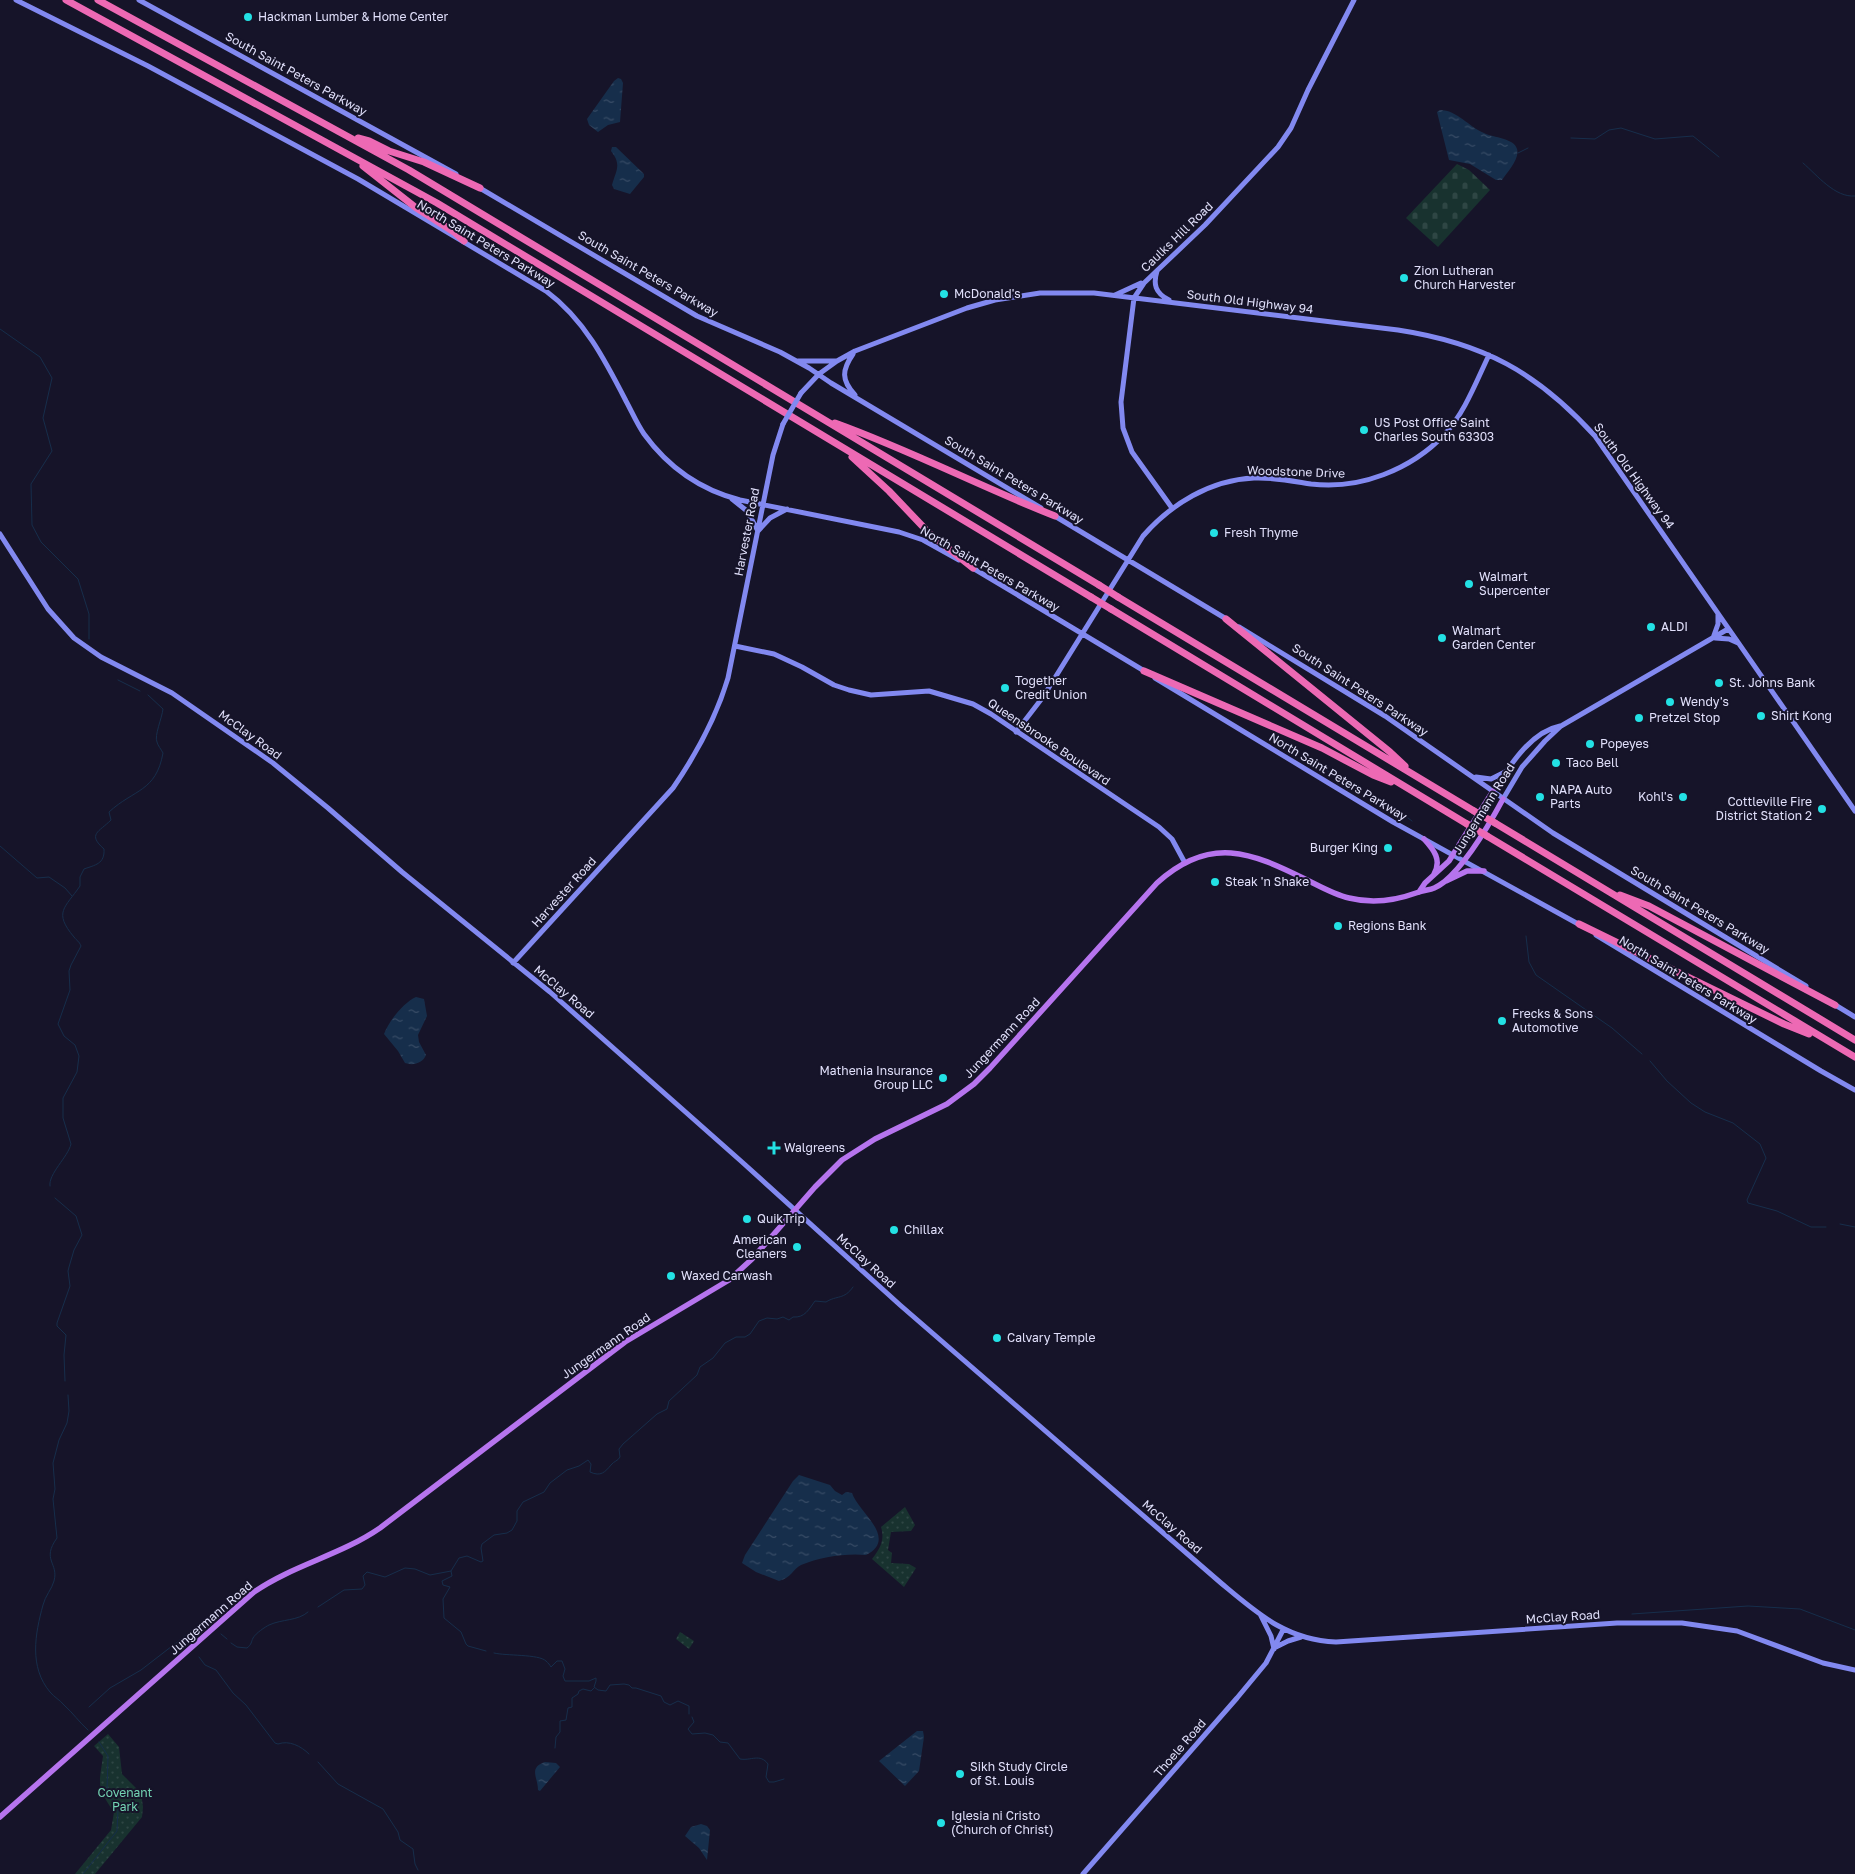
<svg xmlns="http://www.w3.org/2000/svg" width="1855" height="1874" font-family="'Golos Text',sans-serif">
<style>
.cemetery{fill:url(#cemetery-stones)}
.park{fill:url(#park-dots)}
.water{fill:url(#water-ripples)}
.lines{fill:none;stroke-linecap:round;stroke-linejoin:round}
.stream{stroke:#162e4b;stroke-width:1}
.secondary{stroke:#8289f0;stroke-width:5}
.primary{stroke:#b674ee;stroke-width:5.5}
.highway{stroke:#ed69b4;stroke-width:7}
.secondary-bridge{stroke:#8289f0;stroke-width:5}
.highway-bridge{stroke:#ed69b4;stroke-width:7}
.poi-dot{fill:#23e1e4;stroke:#161429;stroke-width:2}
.labels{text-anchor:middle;stroke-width:4;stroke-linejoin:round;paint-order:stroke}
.poi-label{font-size:12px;fill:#e1e0fb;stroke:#161429;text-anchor:start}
.street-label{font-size:12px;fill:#e1e0fb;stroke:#161429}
.park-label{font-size:12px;fill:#73d4b3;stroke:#161429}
</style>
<defs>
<pattern id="cemetery-stones" width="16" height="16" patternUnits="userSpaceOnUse" patternTransform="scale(1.25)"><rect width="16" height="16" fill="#18322f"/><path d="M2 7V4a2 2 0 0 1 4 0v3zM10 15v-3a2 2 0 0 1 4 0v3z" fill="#2e4644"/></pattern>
<pattern id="park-dots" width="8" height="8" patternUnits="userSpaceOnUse" patternTransform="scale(1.25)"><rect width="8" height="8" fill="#18322f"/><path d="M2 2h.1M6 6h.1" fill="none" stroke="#2e4644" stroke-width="1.8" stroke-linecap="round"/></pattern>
<pattern id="water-ripples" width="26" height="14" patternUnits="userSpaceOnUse" patternTransform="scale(1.25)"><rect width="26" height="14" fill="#162e4b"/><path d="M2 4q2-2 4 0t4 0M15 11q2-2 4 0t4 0" fill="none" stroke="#384c66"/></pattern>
</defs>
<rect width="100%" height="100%" fill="#161429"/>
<path class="cemetery" d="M1457,164L1469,170L1490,190L1438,247L1406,218Z"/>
<path class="park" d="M905,1507L915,1525L911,1531L891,1532L888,1550L892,1553L891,1563L909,1564L916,1568L904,1587L872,1559C880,1549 885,1540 881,1527Z
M680,1632L694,1641L689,1649L676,1639Z
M108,1734L119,1747L122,1774L141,1793L143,1807L142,1817L95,1874H75L111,1830L114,1812C96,1786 99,1786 103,1756L94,1746Z"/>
<path class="water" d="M618,78L621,79L623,83L620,122L608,125L598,132L589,125L587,119L614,81Z
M1440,110C1457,110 1469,127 1484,133C1494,138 1514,138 1517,149C1520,159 1507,172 1502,180H1496L1470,164L1449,160L1437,112Z
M612,147H616L644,174V177L630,194L614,189L612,185C616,170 622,165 611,151Z
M416,997L424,999L427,1016L418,1035L419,1042L426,1055C423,1063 413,1066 405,1063L398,1051L384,1034C389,1021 403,1003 416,997Z
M799,1475L830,1485L835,1491L842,1495L846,1492L852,1493C858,1512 899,1538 866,1555C846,1553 820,1557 801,1565C793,1569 791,1578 779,1581L756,1572L742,1563L745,1555L793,1481Z
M917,1731H923L924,1737L919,1771L905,1786L879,1761Z
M545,1762L556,1763L560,1767L540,1791L538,1790C538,1777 528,1768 545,1762Z
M701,1824L707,1826L710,1830L707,1860L699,1848L685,1836L691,1827Z"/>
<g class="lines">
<path class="stream" d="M1571,138L1595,139L1609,130L1621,128L1655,139L1693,136L1719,157
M1518,153L1528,148
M1803,163C1817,175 1835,198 1855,196
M0,329L40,357L52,378L43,418L52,451L31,484L32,525L41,542L78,579L89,614V639
M118,680L140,691
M1321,766L1332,774
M1404,815L1412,821
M0,846L37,878L49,877L65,888L72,896
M1526,936L1529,962L1536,975L1612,1028L1642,1054
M1650,1061L1667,1081L1691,1103L1705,1112L1733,1123L1760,1144L1766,1158L1747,1200L1748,1203L1777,1211L1811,1227H1826
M50,1186C48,1174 68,1157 71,1144L63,1118V1098L77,1072L79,1056L75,1045L64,1036L58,1024L70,990L69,971L71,965L81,946C79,941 77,941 74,937C53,912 65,908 80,886V877L84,869C95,865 105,864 104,849C87,834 99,832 111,820L109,812C134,789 156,792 163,753C161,749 158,746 157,742C154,736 162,718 163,709L148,695
M55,1198L76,1216L82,1235L74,1250L69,1267L68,1271L70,1286L57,1323V1326L66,1335L64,1355L65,1381
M1840,1224L1855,1227
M68,1395L69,1411L67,1423L59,1440L53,1463L55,1489L53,1499L57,1538C41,1560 59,1563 54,1581C52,1589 45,1596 43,1605C35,1634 29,1667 50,1692C54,1697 60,1700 64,1705C73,1713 79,1722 88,1730
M451,1571L459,1558L467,1556L481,1562L483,1561L481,1548L482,1544L494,1535L507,1533L512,1530L517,1521V1511L523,1502L544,1492L550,1483L567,1470L579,1466L588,1460L591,1464L590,1472C601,1477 605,1472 611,1465C614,1461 618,1461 620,1457L619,1449L623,1444L657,1414L667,1409L669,1401L697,1375L700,1367L713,1358L725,1343L736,1337H745L750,1334L759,1321L767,1318L777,1319L783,1317L789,1320L793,1317C805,1318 809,1309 815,1301L826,1302C837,1295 844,1300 853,1287
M318,1607L344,1590L362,1589L365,1585L363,1576L367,1572L385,1577L405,1568L415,1569L430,1575L451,1571L452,1576L442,1581L443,1585L450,1587L443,1599L444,1618L461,1632L466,1644L468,1646L486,1651
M1632,1614L1748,1606L1800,1609L1855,1630
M221,1634L227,1639
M231,1643L237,1647L247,1648C252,1644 251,1642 253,1638C256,1633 265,1627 269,1625C282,1619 298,1621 308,1612
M494,1653C506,1656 539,1654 546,1661C548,1663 550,1665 551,1667L557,1661H562L565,1669L563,1676L565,1681H589L596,1678V1681L594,1687L598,1690L606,1691L610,1685L624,1684L629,1685L632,1688H636L661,1696L664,1702L670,1705L678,1701L689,1706V1714
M199,1657L205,1665L216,1670L233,1693L246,1705L275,1743L278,1744C289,1740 301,1746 309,1754
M89,1707L110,1688L141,1670L198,1626
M692,1717L694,1722L688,1729L692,1734L705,1733L713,1735L720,1742L728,1743L740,1759C751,1761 760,1753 768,1764L766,1777L769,1782H774L784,1779
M555,1748L556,1737L560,1732V1721L566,1720L568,1708L572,1707V1698L578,1694L579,1691L583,1689L591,1691L594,1688
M318,1762L338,1784L383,1809L398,1832L400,1840L413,1849L415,1864L418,1870
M83,1874L117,1831L118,1809L107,1792L108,1756L99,1742"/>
<path class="secondary" d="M16,0L148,66L358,179L546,291C584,319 605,360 626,401C632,412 637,424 644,434C668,467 701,490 740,500L899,532L923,540L959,560
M139,0L456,174
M478,187L697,316L780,352L809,368L831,383L1041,508
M1157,271C1153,284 1155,293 1169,300
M1115,295L1141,283
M853,354C842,370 841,380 855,395
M798,361H837
M801,393L819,374L837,361L855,351L967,308L995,300L1040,293H1094L1398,330C1483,343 1537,372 1595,436L1855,811
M732,499L747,511L758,531
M1172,508L1132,452L1123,428L1121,402L1134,298L1144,283L1205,225L1278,147L1291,128L1308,90L1354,0
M1053,515L1228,620
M758,531L770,518L787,509
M0,534L48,609L74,638L101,657L172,693L273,763L328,808L402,872L550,992L742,1162L900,1305L1221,1583C1257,1613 1286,1640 1336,1642L1617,1623H1682L1737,1631L1823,1663L1855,1670
M971,567L1146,672
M1239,627L1385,716L1553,833L1806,986
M1713,638L1718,624V614
M1715,638L1729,639L1738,643
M735,646L774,654L802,667L834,685L849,690L871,695L929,691L973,704L991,714L1159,827L1172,839L1185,863
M1155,678L1393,822L1580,925
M1016,732L1043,697L1143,536C1171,504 1210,480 1254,478C1273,477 1292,481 1311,484C1359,490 1411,470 1445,434C1465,412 1476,382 1489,355
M1476,777L1491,779L1505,772
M1493,791C1509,767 1530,732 1560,726
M1503,799L1522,767L1545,741L1561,726L1728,629
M1596,935L1821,1071L1855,1090
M513,963L673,788C697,753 716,718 728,678L773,455L783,424
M1832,1003L1855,1017
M1261,1616L1271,1636L1274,1649
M1274,1648L1288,1641L1301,1637
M1083,1874L1237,1698L1266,1663L1283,1630"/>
<path class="primary" d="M1424,839C1434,850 1442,860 1434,874
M1446,881L1467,871H1484
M1419,892L1425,883L1449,861L1493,791
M0,1817L254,1592C293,1565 341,1555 380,1528L625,1342L729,1280L752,1259L815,1187L842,1160L875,1139L947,1104L974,1084L990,1068L1157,883C1210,835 1251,852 1307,880C1321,887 1335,895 1349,898C1373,904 1394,901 1416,893C1429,888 1431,892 1444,882C1467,863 1489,825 1503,799"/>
<path class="highway" d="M66,0L437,203L1091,597
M98,0L409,170L1099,585
M358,138L369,141L389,151L424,162L480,188
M363,166L415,207L454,232L464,241
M835,423C910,450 981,487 1055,516
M852,457L889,491L929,533L973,568
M1118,597L1474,811
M1111,609L1467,824
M1226,619L1390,752L1405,766
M1144,671L1322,748L1373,775L1391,782
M1495,823L1855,1040
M1487,836L1855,1057
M1620,895L1649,906L1835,1005
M1579,924L1784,1024L1809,1034"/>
<path class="secondary-bridge" d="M783,424L801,393"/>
<path class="highway-bridge" d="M1099,585L1118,597
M1091,597L1111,609
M1474,811L1495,823
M1467,824L1487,836"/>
</g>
<g class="poi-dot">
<circle cx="248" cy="17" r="5"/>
<circle cx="1404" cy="278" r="5"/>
<circle cx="944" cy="294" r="5"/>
<circle cx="1364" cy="430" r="5"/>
<circle cx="1214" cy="533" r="5"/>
<circle cx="1469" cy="584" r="5"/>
<circle cx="1651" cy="627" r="5"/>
<circle cx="1442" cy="638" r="5"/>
<circle cx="1719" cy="683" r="5"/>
<circle cx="1005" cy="688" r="5"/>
<circle cx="1670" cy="702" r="5"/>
<circle cx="1761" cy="716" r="5"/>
<circle cx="1639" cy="718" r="5"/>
<circle cx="1590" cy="744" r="5"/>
<circle cx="1556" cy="763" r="5"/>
<circle cx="1540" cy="797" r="5"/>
<circle cx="1683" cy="797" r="5"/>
<circle cx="1822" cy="809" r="5"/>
<circle cx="1388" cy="848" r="5"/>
<circle cx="1215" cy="882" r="5"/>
<circle cx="1338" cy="926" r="5"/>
<circle cx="1502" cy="1021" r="5"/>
<circle cx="943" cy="1078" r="5"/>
<path d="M771.5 1140.5h5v5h5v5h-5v5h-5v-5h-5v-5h5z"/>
<circle cx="747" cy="1219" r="5"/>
<circle cx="894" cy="1230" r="5"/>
<circle cx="797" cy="1247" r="5"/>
<circle cx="671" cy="1276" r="5"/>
<circle cx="997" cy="1338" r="5"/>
<circle cx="960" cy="1774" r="5"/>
<circle cx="941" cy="1823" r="5"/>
</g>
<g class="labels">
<g class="poi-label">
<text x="258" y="21">Hackman Lumber &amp; Home Center</text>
<text x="1414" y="275">Zion Lutheran<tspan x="1414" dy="14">Church Harvester</tspan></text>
<text x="954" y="298">McDonald's</text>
<text x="1374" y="427">US Post Office Saint<tspan x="1374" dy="14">Charles South 63303</tspan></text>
<text x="1224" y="537">Fresh Thyme</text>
<text x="1479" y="581">Walmart<tspan x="1479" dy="14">Supercenter</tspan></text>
<text x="1661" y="631">ALDI</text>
<text x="1452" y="635">Walmart<tspan x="1452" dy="14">Garden Center</tspan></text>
<text x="1015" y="685">Together<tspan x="1015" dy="14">Credit Union</tspan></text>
<text x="1729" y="687">St. Johns Bank</text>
<text x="1680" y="706">Wendy's</text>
<text x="1771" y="720">Shirt Kong</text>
<text x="1649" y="722">Pretzel Stop</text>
<text x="1600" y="748">Popeyes</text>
<text x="1566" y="767">Taco Bell</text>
<text x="1550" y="794">NAPA Auto<tspan x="1550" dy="14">Parts</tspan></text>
<text x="1673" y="801" text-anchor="end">Kohl's</text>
<text x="1812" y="806" text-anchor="end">Cottleville Fire<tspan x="1812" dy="14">District Station 2</tspan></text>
<text x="1378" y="852" text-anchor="end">Burger King</text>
<text x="1225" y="886">Steak 'n Shake</text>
<text x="1348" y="930">Regions Bank</text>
<text x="1512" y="1018">Frecks &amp; Sons<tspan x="1512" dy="14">Automotive</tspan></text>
<text x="933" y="1075" text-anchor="end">Mathenia Insurance<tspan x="933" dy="14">Group LLC</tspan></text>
<text x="784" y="1152">Walgreens</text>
<text x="757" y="1223">QuikTrip</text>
<text x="904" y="1234">Chillax</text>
<text x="787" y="1244" text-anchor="end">American<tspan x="787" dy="14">Cleaners</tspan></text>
<text x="681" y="1280">Waxed Carwash</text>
<text x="1007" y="1342">Calvary Temple</text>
<text x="970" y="1771">Sikh Study Circle<tspan x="970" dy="14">of St. Louis</tspan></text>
<text x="951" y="1820">Iglesia ni Cristo<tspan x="951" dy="14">(Church of Christ)</tspan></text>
</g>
<g class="street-label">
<text transform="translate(296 74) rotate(29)" y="4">South Saint Peters Parkway</text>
<text transform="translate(1177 237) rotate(-44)" y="4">Caulks Hill Road</text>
<text transform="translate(486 244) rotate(31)" y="4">North Saint Peters Parkway</text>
<text transform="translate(648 274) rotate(30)" y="4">South Saint Peters Parkway</text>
<text transform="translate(1250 302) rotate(7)" y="4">South Old Highway 94</text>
<text transform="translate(1296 472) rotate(2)" y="4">Woodstone Drive</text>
<text transform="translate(1634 476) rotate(54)" y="4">South Old Highway 94</text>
<text transform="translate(1014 480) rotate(31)" y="4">South Saint Peters Parkway</text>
<text transform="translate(747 532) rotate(-79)" y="4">Harvester Road</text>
<text transform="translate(990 569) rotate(30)" y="4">North Saint Peters Parkway</text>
<text transform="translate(1360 690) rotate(33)" y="4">South Saint Peters Parkway</text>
<text transform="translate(250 735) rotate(36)" y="4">McClay Road</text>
<text transform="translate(1049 742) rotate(34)" y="4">Queensbrooke Boulevard</text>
<text transform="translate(1338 777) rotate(31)" y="4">North Saint Peters Parkway</text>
<text transform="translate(1484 809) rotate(-58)" y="4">Jungermann Road</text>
<text transform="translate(564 892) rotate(-48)" y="4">Harvester Road</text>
<text transform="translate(1700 910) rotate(31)" y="4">South Saint Peters Parkway</text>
<text transform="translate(1688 980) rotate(31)" y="4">North Saint Peters Parkway</text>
<text transform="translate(564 992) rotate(40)" y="4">McClay Road</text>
<text transform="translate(1002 1038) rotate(-47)" y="4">Jungermann Road</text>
<text transform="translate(866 1261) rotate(42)" y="4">McClay Road</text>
<text transform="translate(606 1346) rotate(-35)" y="4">Jungermann Road</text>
<text transform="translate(1172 1527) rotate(41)" y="4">McClay Road</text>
<text transform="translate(1563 1617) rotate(-4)" y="4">McClay Road</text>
<text transform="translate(211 1618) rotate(-41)" y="4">Jungermann Road</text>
<text transform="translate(1180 1748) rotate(-49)" y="4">Thoele Road</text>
</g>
<g class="park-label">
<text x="125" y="1797">Covenant<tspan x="125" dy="14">Park</tspan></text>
</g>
</g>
</svg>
